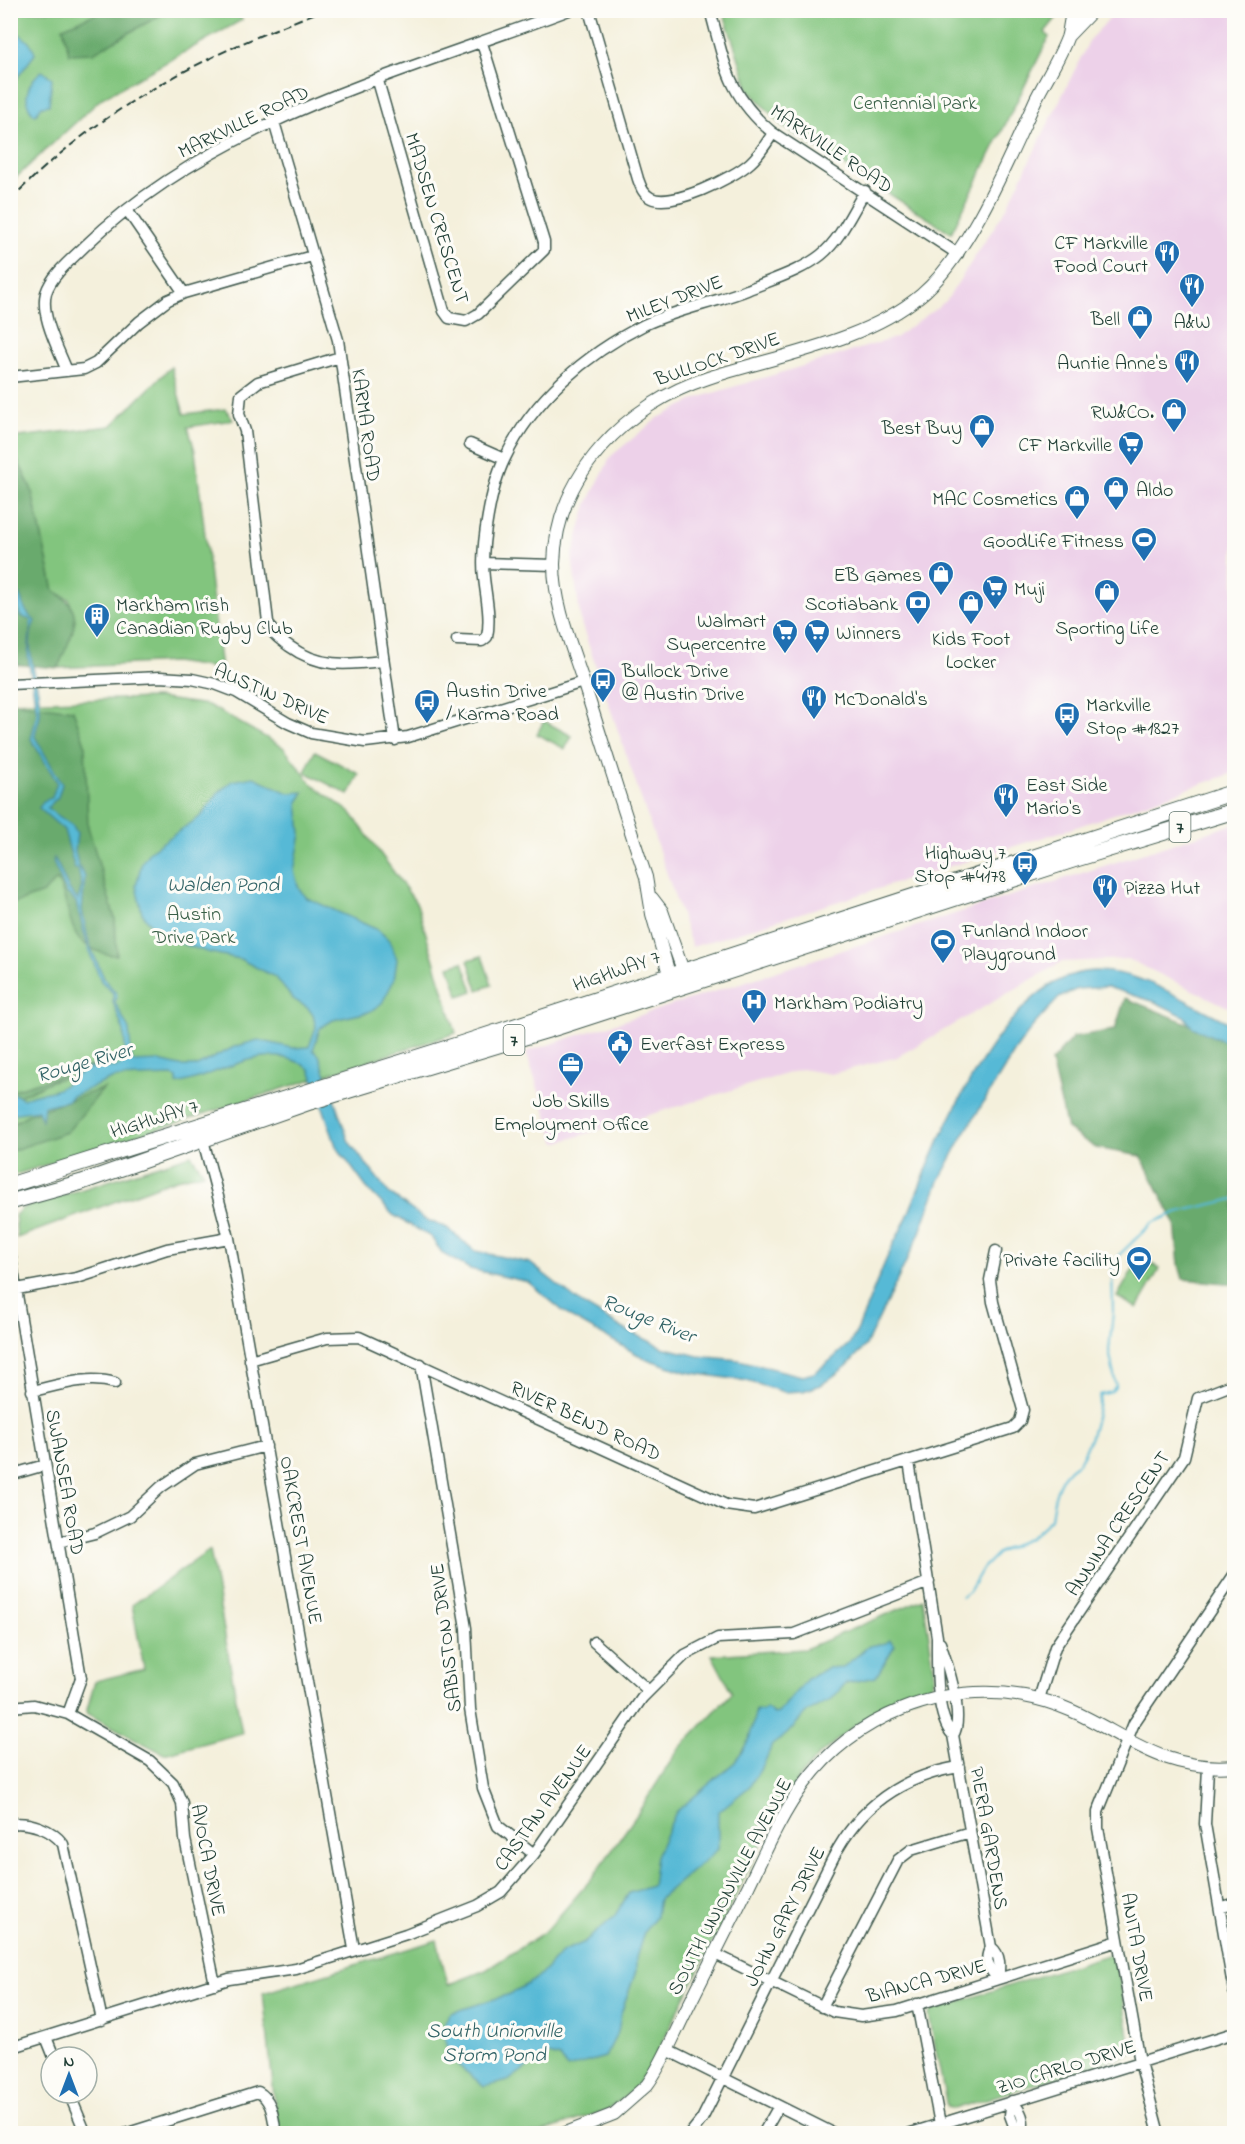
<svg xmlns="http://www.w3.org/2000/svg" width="1245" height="2144" font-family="'Indie Flower',sans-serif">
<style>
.built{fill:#edd1e9}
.green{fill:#82c57e;stroke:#508159;stroke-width:1.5}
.forest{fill:#69aa6d;stroke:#447450;stroke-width:1.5}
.water{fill:#57b9d6;stroke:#3b7b85;stroke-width:1.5}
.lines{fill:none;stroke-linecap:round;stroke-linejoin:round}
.stream{stroke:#57b9d6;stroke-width:2}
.minor-casing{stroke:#3f584d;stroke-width:13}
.tertiary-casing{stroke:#3f584d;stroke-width:14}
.primary-casing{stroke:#3f584d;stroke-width:17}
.minor{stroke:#fff;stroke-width:10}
.tertiary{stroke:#fff;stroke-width:12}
.primary{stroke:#fff;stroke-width:15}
.rail{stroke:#1f3d34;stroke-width:2;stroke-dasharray:9 4.5;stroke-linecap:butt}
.labels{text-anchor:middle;stroke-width:6;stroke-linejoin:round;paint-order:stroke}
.shield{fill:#fdfcf7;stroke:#62766e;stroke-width:1.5}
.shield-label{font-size:18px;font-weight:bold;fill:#1f3d34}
.park-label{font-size:20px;fill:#385f46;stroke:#fdfcf7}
.street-label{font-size:20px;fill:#1f3d34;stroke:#fdfcf7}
.poi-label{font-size:20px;fill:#1f3d34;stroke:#fdfcf7;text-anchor:end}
.water-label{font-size:21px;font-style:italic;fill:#306265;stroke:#fdfcf7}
</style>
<rect width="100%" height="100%" fill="#fdfcf7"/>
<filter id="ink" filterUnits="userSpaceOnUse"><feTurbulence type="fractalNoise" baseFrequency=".0167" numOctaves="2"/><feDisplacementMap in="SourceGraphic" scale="12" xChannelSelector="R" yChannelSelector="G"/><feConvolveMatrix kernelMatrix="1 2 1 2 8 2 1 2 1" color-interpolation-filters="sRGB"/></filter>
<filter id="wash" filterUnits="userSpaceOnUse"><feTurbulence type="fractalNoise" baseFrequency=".008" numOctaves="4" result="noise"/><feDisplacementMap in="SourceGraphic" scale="24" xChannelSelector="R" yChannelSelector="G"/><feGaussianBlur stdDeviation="1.35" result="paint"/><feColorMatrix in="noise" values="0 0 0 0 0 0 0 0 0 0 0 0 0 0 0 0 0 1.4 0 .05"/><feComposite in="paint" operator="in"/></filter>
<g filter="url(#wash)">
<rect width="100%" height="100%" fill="#f4f0dc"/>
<path class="built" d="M1117,11H1234V773L1073,828L692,947L581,623L572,558L587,504L611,456L658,418L700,397L895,338L946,301L1006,209L1090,39Z
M1234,824V1010L1128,959L1062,962L897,1057L831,1074L802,1069L556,1143L526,1052Z"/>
<path class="green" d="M239,10L242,20L102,98L11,182L10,11Z
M723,11V10L1062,11L1045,32L1049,37L951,233L783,127L749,90Z
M171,367L184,414L226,409L233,420L188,427L195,451L221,669L174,662L58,668L75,620L69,599L54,591L31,488L11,446V438L111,426Z
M157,698L208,705L283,747L313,785L351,813L417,904L456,1033L11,1176L10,702Z
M544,721L572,736L565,749L537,734Z
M315,751L359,774L349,795L305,772Z
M482,956L492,985L478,990L468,960Z
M463,962L473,991L459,996L449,966Z
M191,1155L204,1173L176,1179L17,1238L15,1215L23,1208Z
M1140,1257L1160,1268L1137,1308L1117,1297Z
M210,1550L242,1733L164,1754L86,1713L95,1681L144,1669L132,1605Z
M923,1599L935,1675L932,1687L924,1693L896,1703L854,1726L817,1757L799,1778L770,1826L650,2067L634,2090L607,2110L539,2133H278L263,1993L437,1940L448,1985L486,1970L546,1931L593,1877L636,1816L678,1750L732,1693L712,1655L805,1649Z
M1113,1953L1116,1957L1132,2054L954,2109L947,2107L929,2015L931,2010Z"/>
<path class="forest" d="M105,10H168V11L93,53L69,54L63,27Z
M10,446L31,488L54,591C91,611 69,637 58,668L11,664Z
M10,702L73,710L85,744L88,827L115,919L117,955C104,956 83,947 76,934C67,917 67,897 57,880L43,893L15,903L11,898Z
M1125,998L1234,1042V1284L1183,1279L1179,1265L1175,1223L1141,1156L1096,1148L1067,1129L1051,1062L1073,1037L1115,1030Z
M104,1062L107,1067L51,1081L11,1100L10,1091Z
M104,1088L67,1132L11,1151L10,1125L29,1114Z"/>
<path class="water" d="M11,28C20,35 33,42 35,54L11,86Z
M42,71L52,78L49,105L42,106L35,115C20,102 28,81 42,71Z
M11,586C24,592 19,609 35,621C21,649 42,685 40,714C40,721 35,729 35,737L62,784L58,797L47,808L73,826L77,833L75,851L78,865L85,877L82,910L89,944L105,980L117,994L115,1002L129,1030L132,1062L159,1061L180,1066H197L234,1047L258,1040L293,1048L309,1047L316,1027L313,1015L308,1008L293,999L275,977L240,959L207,952L159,936L142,913L136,886L142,862L150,851L201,816L217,794L232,781L254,777L288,793L304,792L298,802L301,834L294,871L299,889L307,898L378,930L389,940L397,959L394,980L382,1003L369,1012L333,1020L320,1028L313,1050L319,1055L349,1142L389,1193L424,1219L447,1228L475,1251L530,1263L582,1304L624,1329L662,1347L698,1356L739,1360L802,1376L814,1373L831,1360L850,1343L857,1331C868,1305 878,1277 890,1251C895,1239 903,1227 908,1215C936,1144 1005,971 1096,971C1145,971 1191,1006 1234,1025V1046L1192,1027L1184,1016L1155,1002L1107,987L1077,989L1059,998L1033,1026L1015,1051L964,1134L939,1181L919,1235L866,1345L847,1366L821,1385L803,1391L784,1392L747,1381L686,1372L644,1358L570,1317L528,1282L470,1269L443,1254L431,1237L393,1215L366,1187L336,1146L310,1069C268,1038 225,1073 181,1083L177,1084V1078L172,1076L114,1078L72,1096L67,1101L44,1106L42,1120L38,1110L11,1114L10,1092L24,1099C34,1092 44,1094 55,1090C67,1086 80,1070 90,1068C102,1067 116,1070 126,1062L124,1032L113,1002V993L101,981L89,951L76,902L66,892L53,862L54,858C63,872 65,888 78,900L82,886L78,869H75L64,830L39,808L43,801L52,798L57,782L31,739L37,714L28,657L31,620L20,616L18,602Z
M890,1640L895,1645L876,1677L846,1683L831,1700L808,1711L787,1734L772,1745L764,1764L749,1787L718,1812V1849L659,1899L656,1916L644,1932L636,1958V1971L621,2014L618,2032L605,2057L567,2068L560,2058L545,2054L508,2081L484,2087C467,2069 450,2067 445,2040C443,2028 443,2022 451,2013L510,1994L538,1978L563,1951L583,1943L614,1917L629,1893L652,1886L656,1856L676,1812L735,1762L749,1740L756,1710L763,1711L766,1708L774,1714L778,1713L807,1679L827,1668L843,1667L869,1646L886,1643Z"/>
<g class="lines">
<path class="stream" d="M961,1597L969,1592L983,1568L998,1553L1030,1538L1051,1519C1053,1503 1056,1483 1068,1471C1071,1467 1076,1465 1079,1462C1091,1444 1097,1416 1100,1395L1111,1392L1116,1386L1109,1350L1113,1312L1112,1270L1118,1256L1152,1223L1178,1212L1234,1199"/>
</g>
</g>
<g filter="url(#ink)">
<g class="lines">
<defs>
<path id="minor" d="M589,10L638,179C641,187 643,194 651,198C672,208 733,178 750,163C760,154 766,144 773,133
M710,10C725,64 728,96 773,133L958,254
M378,81L444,311L449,318L466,321L478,314L544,250V242L482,43
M274,122L338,340L395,740
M127,210L184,293
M340,357L258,382L241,395L239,414L245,431L268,622C272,634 278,638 289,646C319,668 346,665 382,661
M67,371C59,350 40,316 46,293C52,274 73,258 86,245C217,119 403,73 569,10
M10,377L84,369L96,363L139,322L168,300L184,293L312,256
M470,444L504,459
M484,563L554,565
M457,640L482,641L487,637C491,617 486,597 484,578C480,547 491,486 505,458C533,399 586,354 644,325C675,310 714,303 747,290C771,280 801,271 821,255C840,240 852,212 865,191
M10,684L160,677L192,679L215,684L236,692L288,723L311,733L365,742L408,737L583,682
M203,1140L229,1238L354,1949
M10,1253L81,1678L68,1714
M17,1289L77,1278L167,1249L229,1238
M250,1360L327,1338L359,1337L726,1505L754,1509L1013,1428L1020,1421L1023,1410L993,1302L990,1280L996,1251
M421,1364L466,1628L470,1709L483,1788L498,1826L534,1854
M32,1391C60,1385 87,1375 115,1383
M909,1462L937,1637C937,1662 935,1717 953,1735L991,1947C1001,1955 1000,1966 998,1979
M10,1475L45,1465
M59,1542L95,1533L130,1516L161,1487L195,1464L266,1446
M594,1642L649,1691
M940,1643C947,1663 965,1718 953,1735
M1039,1699L1055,1647L1184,1457L1198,1398L1234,1384
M10,1707L34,1705L68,1714L150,1761L173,1783L182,1803L185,1839L215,1984
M1208,1768L1205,1824L1234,1992
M10,1824C29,1821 52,1829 63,1844L102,2020
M1220,1908L1234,1903
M991,1947C983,1960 989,1969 998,1979
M715,1954L834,2012L861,2016L897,2011L1118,1941
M917,2004L940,2124
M822,2007L898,1860L911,1850L970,1832
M46,2037L54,2057
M10,2048L229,1979L296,1969L406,1934L477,1906L501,1892L534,1854L642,1698L685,1655L718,1638L794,1634L929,1582
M667,2050L835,2134
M69,2093L86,2134
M1012,2101C1021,2111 1026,2120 1021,2134
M1012,2101L1010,2115L1017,2134
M125,2134L258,2092C273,2100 273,2118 276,2134
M690,2134L702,2119L833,1858C859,1807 902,1776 959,1767
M763,2134L779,2106
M908,2134L1234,2033
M1159,2134L1140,2062L1098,1828V1812L1134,1723L1234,1575"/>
<path id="tertiary" d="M1068,36L1093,10
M652,898L662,911L686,979
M669,974L652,914L646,877C624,812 604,746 583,681C571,644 554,604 554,564C556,474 627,404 708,378C776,356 865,342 921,295C969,255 1009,158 1036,99C1046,79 1059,59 1067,38C1070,29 1069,19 1074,10
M563,2134L614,2114L647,2085C663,2063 673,2037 685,2013C706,1971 727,1929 748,1887C765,1852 781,1815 804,1784C854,1716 941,1682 1024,1696C1106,1710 1144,1774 1234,1766"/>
<path id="primary" d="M10,1185L463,1043L1234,792
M10,1202L82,1182L310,1102L558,1027L1073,860L1234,811"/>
</defs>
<use href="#minor" class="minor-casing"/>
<use href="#tertiary" class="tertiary-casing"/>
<use href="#primary" class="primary-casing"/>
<use href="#minor" class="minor"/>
<use href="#tertiary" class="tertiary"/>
<use href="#primary" class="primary"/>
<path class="rail" d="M10,200C103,106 202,56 324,10"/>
</g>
</g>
<defs>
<symbol id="restaurant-pin" viewBox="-11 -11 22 30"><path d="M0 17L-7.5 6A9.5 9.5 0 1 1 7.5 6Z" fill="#1f6fb2" stroke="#fdfcf7"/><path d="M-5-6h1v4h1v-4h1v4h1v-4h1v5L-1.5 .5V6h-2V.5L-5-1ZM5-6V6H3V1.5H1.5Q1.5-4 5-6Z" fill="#fff"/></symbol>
<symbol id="shop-pin" viewBox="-11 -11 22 30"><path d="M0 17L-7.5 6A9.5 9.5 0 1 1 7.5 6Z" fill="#1f6fb2" stroke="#fdfcf7"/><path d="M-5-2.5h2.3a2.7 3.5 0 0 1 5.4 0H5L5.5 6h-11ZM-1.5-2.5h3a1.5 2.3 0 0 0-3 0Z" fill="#fff"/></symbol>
<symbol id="supermarket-pin" viewBox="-11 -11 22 30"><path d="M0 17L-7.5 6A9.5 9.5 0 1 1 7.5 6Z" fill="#1f6fb2" stroke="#fdfcf7"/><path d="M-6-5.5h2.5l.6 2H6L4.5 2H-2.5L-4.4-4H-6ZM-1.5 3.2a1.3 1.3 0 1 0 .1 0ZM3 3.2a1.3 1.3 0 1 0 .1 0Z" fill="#fff"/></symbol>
<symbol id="stadium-pin" viewBox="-11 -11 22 30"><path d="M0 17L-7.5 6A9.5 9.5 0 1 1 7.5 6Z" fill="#1f6fb2" stroke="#fdfcf7"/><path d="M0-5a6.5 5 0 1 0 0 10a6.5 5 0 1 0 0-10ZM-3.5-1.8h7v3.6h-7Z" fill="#fff"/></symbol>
<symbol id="bank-pin" viewBox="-11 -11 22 30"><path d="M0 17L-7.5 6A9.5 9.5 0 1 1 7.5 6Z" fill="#1f6fb2" stroke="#fdfcf7"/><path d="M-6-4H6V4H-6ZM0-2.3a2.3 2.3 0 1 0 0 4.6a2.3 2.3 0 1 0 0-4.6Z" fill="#fff"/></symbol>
<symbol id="building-pin" viewBox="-11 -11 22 30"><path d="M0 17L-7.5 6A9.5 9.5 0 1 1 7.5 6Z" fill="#1f6fb2" stroke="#fdfcf7"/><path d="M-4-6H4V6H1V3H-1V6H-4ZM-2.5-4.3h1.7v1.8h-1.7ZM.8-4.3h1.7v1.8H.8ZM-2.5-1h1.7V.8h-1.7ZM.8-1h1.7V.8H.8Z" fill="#fff"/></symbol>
<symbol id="bus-pin" viewBox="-11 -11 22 30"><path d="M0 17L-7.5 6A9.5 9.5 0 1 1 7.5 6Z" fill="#1f6fb2" stroke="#fdfcf7"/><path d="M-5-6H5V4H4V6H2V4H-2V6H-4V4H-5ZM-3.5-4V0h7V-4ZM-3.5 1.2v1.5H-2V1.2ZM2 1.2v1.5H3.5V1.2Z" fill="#fff"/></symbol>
<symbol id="hospital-pin" viewBox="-11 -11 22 30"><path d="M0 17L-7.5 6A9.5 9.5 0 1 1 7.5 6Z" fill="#1f6fb2" stroke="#fdfcf7"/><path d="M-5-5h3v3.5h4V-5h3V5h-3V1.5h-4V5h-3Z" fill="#fff"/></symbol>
<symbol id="civic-pin" viewBox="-11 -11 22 30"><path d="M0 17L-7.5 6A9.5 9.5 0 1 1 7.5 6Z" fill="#1f6fb2" stroke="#fdfcf7"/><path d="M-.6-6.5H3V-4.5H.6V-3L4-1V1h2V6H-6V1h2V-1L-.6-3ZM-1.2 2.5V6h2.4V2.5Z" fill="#fff"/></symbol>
<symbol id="office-pin" viewBox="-11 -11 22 30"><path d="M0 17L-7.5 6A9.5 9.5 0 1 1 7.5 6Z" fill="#1f6fb2" stroke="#fdfcf7"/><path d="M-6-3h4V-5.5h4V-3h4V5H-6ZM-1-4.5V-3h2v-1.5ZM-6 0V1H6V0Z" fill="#fff"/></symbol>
</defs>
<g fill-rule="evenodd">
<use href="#restaurant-pin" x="1152" y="238" width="30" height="40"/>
<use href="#restaurant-pin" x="1177" y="271" width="30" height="40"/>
<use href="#shop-pin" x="1125" y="303" width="30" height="40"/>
<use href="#restaurant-pin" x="1172" y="347" width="30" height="40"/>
<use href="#shop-pin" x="1159" y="396" width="30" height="40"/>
<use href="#shop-pin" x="967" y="412" width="30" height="40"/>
<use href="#supermarket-pin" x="1116" y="429" width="30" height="40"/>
<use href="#shop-pin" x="1101" y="474" width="30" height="40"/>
<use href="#shop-pin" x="1062" y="483" width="30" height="40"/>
<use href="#stadium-pin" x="1129" y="525" width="30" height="40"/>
<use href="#shop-pin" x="926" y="559" width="30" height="40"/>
<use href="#supermarket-pin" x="980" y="573" width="30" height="40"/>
<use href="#shop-pin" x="1092" y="577" width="30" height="40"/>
<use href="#bank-pin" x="903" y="588" width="30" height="40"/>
<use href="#shop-pin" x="956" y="588" width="30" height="40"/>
<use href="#building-pin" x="82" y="601" width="30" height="40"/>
<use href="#supermarket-pin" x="770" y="617" width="30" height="40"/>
<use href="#supermarket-pin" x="802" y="617" width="30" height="40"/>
<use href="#bus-pin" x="588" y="666" width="30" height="40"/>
<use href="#restaurant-pin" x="799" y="683" width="30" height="40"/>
<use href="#bus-pin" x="412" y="687" width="30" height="40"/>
<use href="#bus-pin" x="1052" y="700" width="30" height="40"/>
<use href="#restaurant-pin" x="991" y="781" width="30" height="40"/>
<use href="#bus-pin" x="1010" y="849" width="30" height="40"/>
<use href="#restaurant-pin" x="1090" y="872" width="30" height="40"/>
<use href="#stadium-pin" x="928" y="927" width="30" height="40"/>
<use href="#hospital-pin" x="739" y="987" width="30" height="40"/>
<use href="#civic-pin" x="605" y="1028" width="30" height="40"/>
<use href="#office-pin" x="556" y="1050" width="30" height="40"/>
<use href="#stadium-pin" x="1124" y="1244" width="30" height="40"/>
</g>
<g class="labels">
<g class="shield">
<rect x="1169.5" y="812" width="21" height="30" rx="4.5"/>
<rect x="503.5" y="1025" width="21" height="30" rx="4.5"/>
</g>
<g class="shield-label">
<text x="1180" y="833">7</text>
<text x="514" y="1046">7</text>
</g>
<g class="park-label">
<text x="915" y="109">Centennial Park</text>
<text x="194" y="920">Austin<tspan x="194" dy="23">Drive Park</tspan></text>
</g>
<g class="street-label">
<text transform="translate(243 121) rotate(-26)" y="7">MARKVILLE ROAD</text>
<text transform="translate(832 148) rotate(34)" y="7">MARKVILLE ROAD</text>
<text transform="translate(438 218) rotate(73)" y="7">MADSEN CRESCENT</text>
<text transform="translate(674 298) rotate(-21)" y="7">MILEY DRIVE</text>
<text transform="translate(717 358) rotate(-19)" y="7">BULLOCK DRIVE</text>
<text transform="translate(367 425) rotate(82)" y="7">KARMA ROAD</text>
<text transform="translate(272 693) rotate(24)" y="7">AUSTIN DRIVE</text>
<text transform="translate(616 970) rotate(-19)" y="7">HIGHWAY 7</text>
<text transform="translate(154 1118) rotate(-17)" y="7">HIGHWAY 7</text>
<text transform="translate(586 1420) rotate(25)" y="7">RIVER BEND ROAD</text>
<text transform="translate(66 1482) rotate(80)" y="7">SWANSEA ROAD</text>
<text transform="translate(1117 1523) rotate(-56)" y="7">ANNINA CRESCENT</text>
<text transform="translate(302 1540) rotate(80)" y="7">OAKCREST AVENUE</text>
<text transform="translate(445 1638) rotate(-97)" y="7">SABISTON DRIVE</text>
<text transform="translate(542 1807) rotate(-54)" y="7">CASTAN AVENUE</text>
<text transform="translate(990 1838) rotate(80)" y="7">PIERA GARDENS</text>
<text transform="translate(209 1860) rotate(79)" y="7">AVOCA DRIVE</text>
<text transform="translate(729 1886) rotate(-62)" y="7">SOUTH UNIONVILLE AVENUE</text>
<text transform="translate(784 1916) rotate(-63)" y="7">JOHN GARY DRIVE</text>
<text transform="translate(1138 1947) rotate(80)" y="7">ANITA DRIVE</text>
<text transform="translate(926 1980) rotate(-15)" y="7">BIANCA DRIVE</text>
<text transform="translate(1066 2066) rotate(-17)" y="7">ZIO CARLO DRIVE</text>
</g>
<g class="poi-label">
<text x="1148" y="249">CF Markville<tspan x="1148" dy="23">Food Court</tspan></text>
<text x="1120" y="325">Bell</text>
<text x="1192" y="328" text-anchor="middle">A&amp;W</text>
<text x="1168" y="369">Auntie Anne's</text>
<text x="1154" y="418">RW&amp;CO.</text>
<text x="962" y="434">Best Buy</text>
<text x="1112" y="451">CF Markville</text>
<text x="1136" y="496" text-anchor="start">Aldo</text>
<text x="1058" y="505">MAC Cosmetics</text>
<text x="1124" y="547">GoodLife Fitness</text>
<text x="922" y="581">EB Games</text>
<text x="1014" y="595" text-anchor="start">Muji</text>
<text x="898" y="610">Scotiabank</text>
<text x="116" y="611" text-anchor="start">Markham Irish<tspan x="116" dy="23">Canadian Rugby Club</tspan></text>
<text x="766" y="627">Walmart<tspan x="766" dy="23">Supercentre</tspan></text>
<text x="1107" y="634" text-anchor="middle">Sporting Life</text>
<text x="836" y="639" text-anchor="start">Winners</text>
<text x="971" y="645" text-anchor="middle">Kids Foot<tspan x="971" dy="23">Locker</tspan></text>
<text x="622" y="677" text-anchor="start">Bullock Drive<tspan x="622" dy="23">@ Austin Drive</tspan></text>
<text x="446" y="697" text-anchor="start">Austin Drive<tspan x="446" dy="23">/ Karma Road</tspan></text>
<text x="834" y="705" text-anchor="start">McDonald's</text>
<text x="1086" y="711" text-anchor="start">Markville<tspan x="1086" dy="23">Stop #1827</tspan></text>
<text x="1026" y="791" text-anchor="start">East Side<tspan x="1026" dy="23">Mario's</tspan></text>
<text x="1006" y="859">Highway 7<tspan x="1006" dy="23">Stop #4178</tspan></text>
<text x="1124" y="894" text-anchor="start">Pizza Hut</text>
<text x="962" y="937" text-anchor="start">Funland Indoor<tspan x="962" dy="23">Playground</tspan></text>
<text x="774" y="1009" text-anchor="start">Markham Podiatry</text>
<text x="640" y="1050" text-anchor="start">Everfast Express</text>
<text x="571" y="1107" text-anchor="middle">Job Skills<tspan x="571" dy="23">Employment Office</tspan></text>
<text x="1120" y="1266">Private facility</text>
</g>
<g class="water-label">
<text x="223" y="891">Walden Pond</text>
<text transform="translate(84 1062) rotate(-16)" y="7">Rouge River</text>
<text transform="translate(649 1318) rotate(22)" y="7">Rouge River</text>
<text x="494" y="2037">South Unionville<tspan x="494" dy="24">Storm Pond</tspan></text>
</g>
</g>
<rect width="1245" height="2144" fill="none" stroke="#fdfcf7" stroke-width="36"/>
<g transform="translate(69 2075)"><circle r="28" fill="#fdfcf7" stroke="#a4b0a9" stroke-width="1.5"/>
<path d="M0-4.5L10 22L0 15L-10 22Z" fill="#1f6fb2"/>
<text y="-9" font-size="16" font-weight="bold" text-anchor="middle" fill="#1f3d34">N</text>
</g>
</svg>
